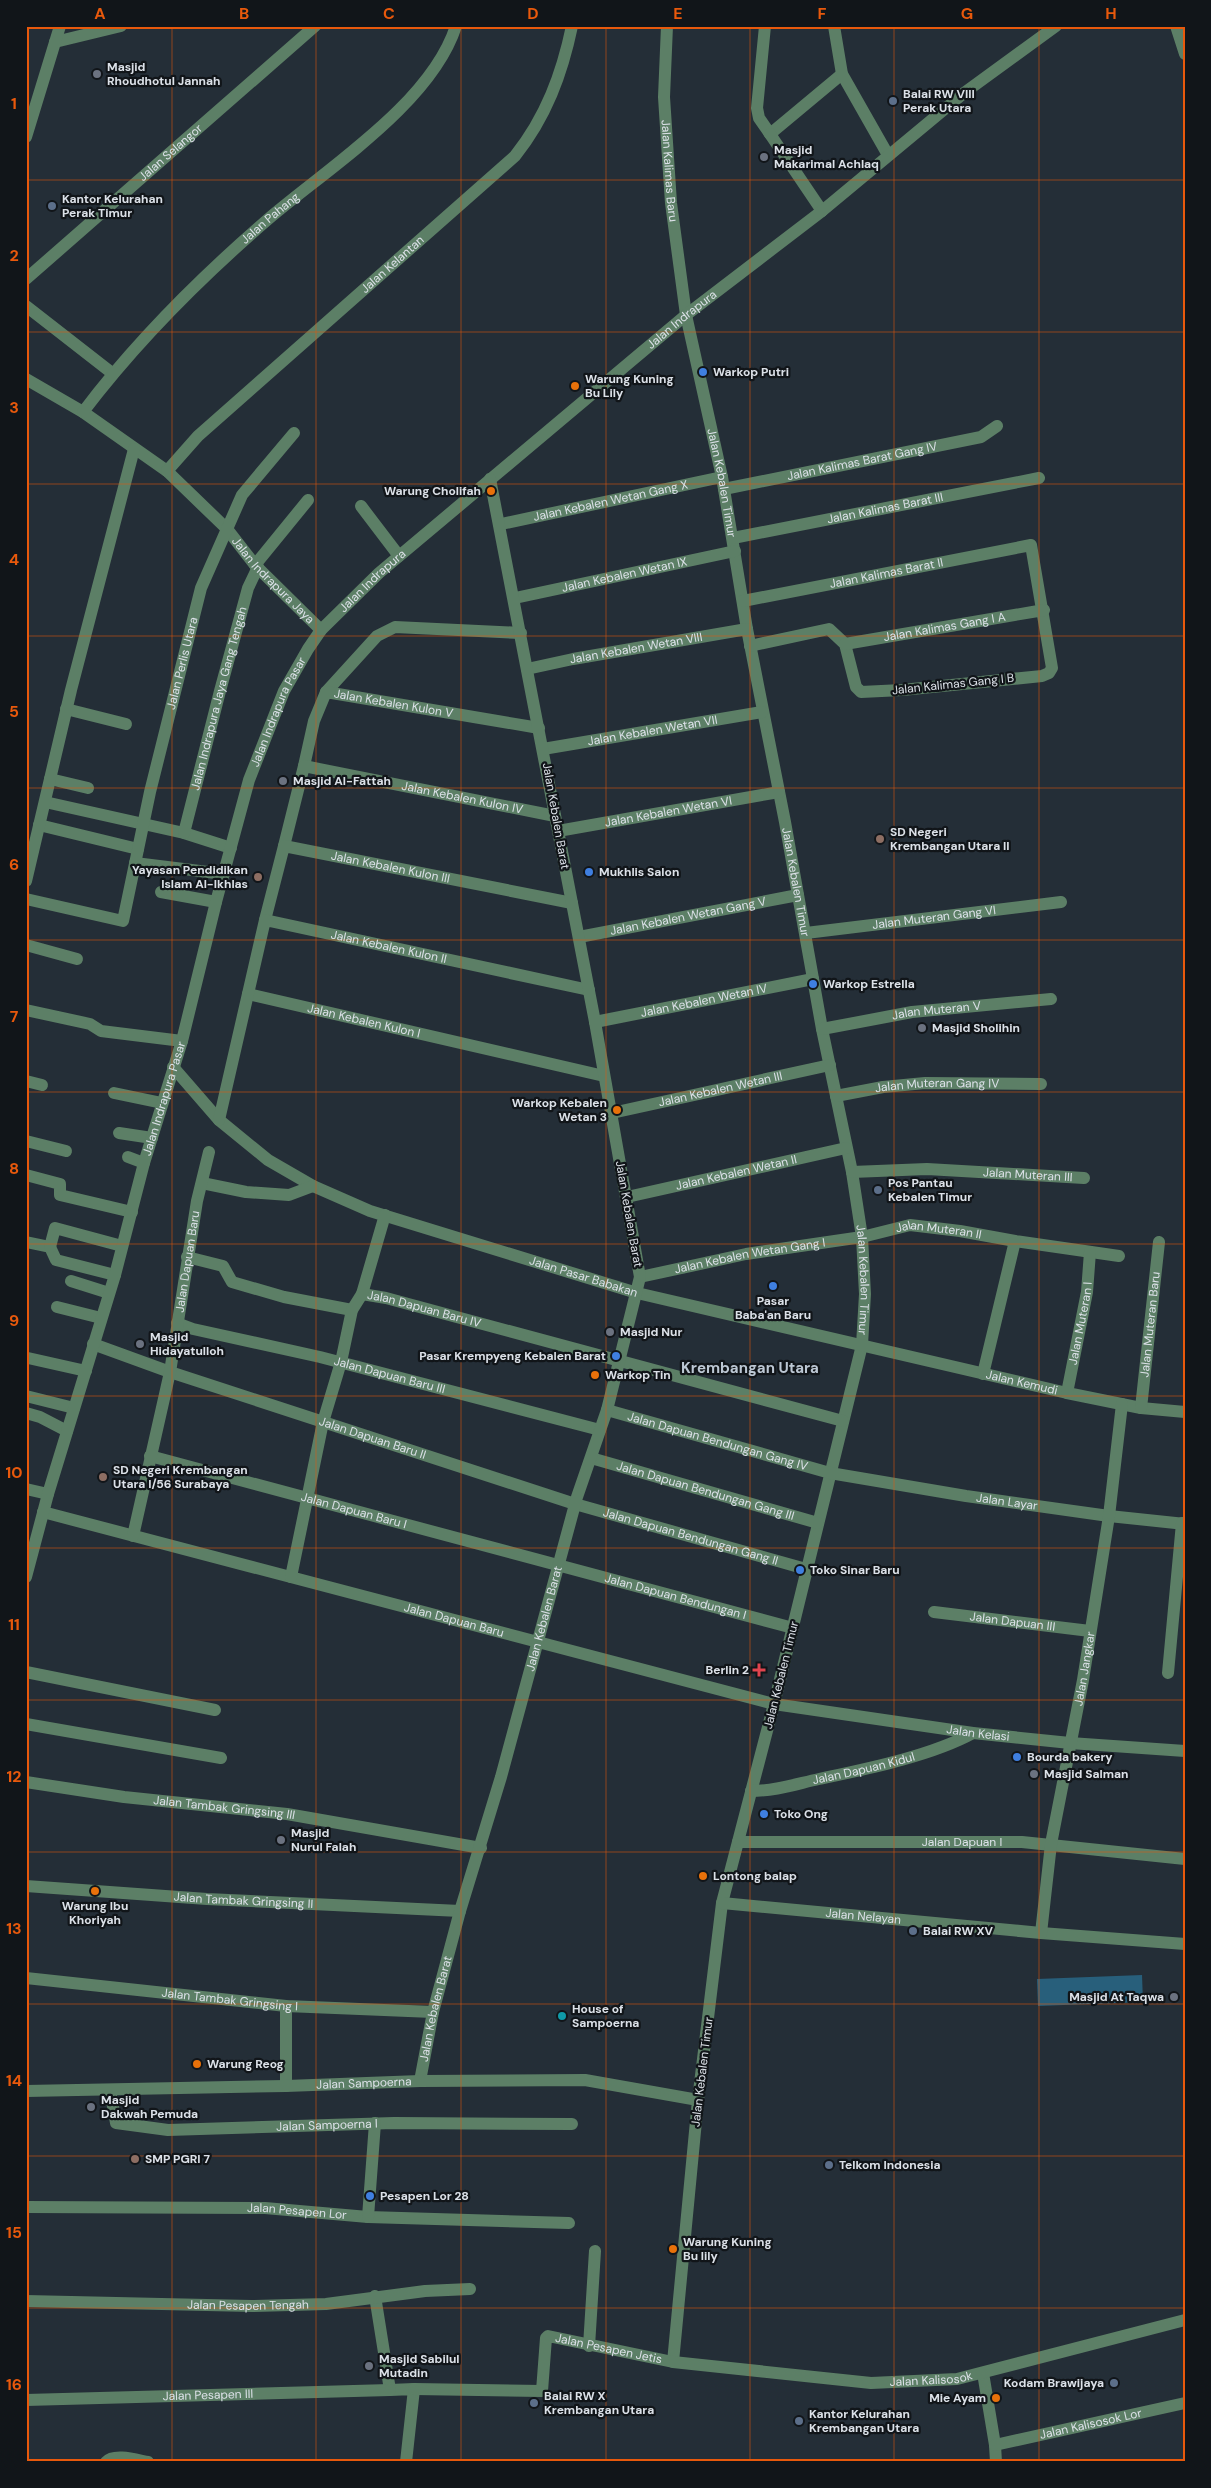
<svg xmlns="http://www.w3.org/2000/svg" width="1211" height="2488" font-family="'DM Sans',sans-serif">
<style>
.water{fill:#285f7b}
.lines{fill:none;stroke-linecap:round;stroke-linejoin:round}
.minor{stroke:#5c7f66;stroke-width:12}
.grid{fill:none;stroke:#e8590c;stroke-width:1;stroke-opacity:0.55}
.worship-dot{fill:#6b7280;stroke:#111519;stroke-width:2}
.service-dot{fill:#5c6f8a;stroke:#111519;stroke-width:2}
.shop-dot{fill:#3f7fe0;stroke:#111519;stroke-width:2}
.food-dot{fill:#e8710a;stroke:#111519;stroke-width:2}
.education-dot{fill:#8d6e63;stroke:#111519;stroke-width:2}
.health-dot{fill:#e0444e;stroke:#111519;stroke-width:2}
.culture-dot{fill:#0f9aa8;stroke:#111519;stroke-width:2}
.labels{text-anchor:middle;stroke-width:4.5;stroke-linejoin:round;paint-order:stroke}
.poi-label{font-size:12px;font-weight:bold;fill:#dce1e8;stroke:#111519;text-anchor:start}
.street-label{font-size:12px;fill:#dce1e8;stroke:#111519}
.quarter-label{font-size:15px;font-weight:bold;fill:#bcc7d3;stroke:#111519}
.neatline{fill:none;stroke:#e8590c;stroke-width:2}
.grid-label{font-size:16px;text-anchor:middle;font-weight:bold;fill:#e8590c}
</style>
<rect width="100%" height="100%" fill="#242e37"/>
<path class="water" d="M1142,1975L1143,2002L1038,2006L1037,1979Z"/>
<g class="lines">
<g class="minor">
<path id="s1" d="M667,26L664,97L671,203L686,315L722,477L747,629L785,822L822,1029L852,1172L862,1237L865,1294L862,1345L774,1704L722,1903L698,2100L673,2362"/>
<path d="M765,26L757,108L759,118L770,134L842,74"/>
<path d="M834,26L842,74L888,155"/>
<path d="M1176,26L1185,54"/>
<path d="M55,42L121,26"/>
<path d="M770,134L822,211"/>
<path d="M26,137L60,26"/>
<path id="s2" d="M26,279L315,26"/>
<path d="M26,306L112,373"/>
<path id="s3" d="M26,379L83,412L167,471L227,529L255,565L321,630"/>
<path id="s4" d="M83,412C136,342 199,279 266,221C326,169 431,104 456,26"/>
<path id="s5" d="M167,471L198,436L515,156C546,117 562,74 572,26"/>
<path id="s6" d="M724,489L981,437L997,426"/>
<path d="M361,506L399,556"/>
<path id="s7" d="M501,524L722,477"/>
<path id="s8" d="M733,538L1039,478"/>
<path d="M255,565L308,500"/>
<path id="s9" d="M515,598L735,551"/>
<path id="s10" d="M743,601L1031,545L1052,668L1049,673L1042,676L902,690L861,692L856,687L845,644L829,629L750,646"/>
<path id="s11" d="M845,644L1044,610"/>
<path id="s12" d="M527,669L573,659L747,629"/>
<path d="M326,692L377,636L395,627L521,633"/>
<path d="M66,709L126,724"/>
<path id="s13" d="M543,749L762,712"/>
<path id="s14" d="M304,766L314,721L326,692L539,728"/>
<path d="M50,779L88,788"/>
<path d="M45,802L184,833L231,848"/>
<path d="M39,825L138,849"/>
<path id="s15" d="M558,831L779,792"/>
<path id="s16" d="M184,833L220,691L248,588L258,567"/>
<path id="s17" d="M284,846L304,766L555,816"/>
<path d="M135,863L224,874"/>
<path d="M26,881L71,690L134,449"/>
<path d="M161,892L216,902"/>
<path id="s18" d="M26,899L123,921L150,792L201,588L242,495L294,433"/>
<path id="s19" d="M265,920L284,846L572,903"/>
<path id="s20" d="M806,933L1061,902"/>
<path id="s21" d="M579,937L798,895"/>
<path d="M26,945L77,959"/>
<path id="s22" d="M248,994L604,1076"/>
<path d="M26,1010L90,1024L101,1031L182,1041"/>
<path id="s23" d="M595,1022L813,979"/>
<path id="s24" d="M822,1029L912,1012L1051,999"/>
<path id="s25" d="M173,1067L219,1120L268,1160L313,1186L370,1211L637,1293L1067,1393L1141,1408L1185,1412"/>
<path d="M26,1081L42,1085"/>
<path d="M114,1093L162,1103"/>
<path id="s26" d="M836,1096L883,1087L925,1083L1041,1084"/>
<path id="s27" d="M612,1113L830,1065"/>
<path id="s28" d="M219,1120L265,920L589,990"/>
<path d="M119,1133L152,1138"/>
<path d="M26,1141L66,1151"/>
<path d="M128,1157L144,1163"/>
<path id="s29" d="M852,1172L927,1169L1084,1178"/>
<path d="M26,1175L60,1184V1195L132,1212"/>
<path d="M202,1183L246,1192L289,1195L313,1186"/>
<path id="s30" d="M627,1197L846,1148"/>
<path d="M26,1242L50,1247L56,1260L115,1275"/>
<path d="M50,1247L55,1228L122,1246"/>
<path d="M187,1257L223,1266L232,1282L284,1297L352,1310"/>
<path id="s31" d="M640,1277L746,1254L862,1237L910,1225L960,1231L1015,1241L1119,1256"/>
<path d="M71,1281L109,1293"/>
<path id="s32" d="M362,1294L386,1298L843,1421"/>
<path d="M57,1307L101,1318"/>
<path id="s33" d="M177,1323L193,1329L320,1357L600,1430"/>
<path id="s34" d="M93,1344L170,1372L575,1504L806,1569"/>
<path d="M28,1358L86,1371"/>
<path d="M983,1374L1015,1241"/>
<path id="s35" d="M1067,1393L1087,1292L1090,1252"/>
<path d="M26,1396L74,1408"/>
<path id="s36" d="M1141,1408L1159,1242"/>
<path id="s37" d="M607,1410L830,1473L966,1496L1109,1516L1185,1524"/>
<path d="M26,1413L40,1417L67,1431"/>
<path id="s38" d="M150,1456L793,1628"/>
<path id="s39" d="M591,1458L818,1523"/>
<path d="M26,1489L48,1494"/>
<path id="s40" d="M43,1512L774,1704L973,1733L1070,1743L1185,1751"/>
<path id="s41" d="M133,1536L170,1372L197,1201L209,1152"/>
<path id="s42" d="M26,1577L48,1494L115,1275L144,1163L182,1041L216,902L249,780L284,691L308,649L321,630L379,573L686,315L822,211L964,93L1056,26"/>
<path d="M291,1577L323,1422L341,1362L352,1310L362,1294L385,1215"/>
<path id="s43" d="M934,1612L1090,1631"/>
<path d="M26,1672L215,1710"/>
<path d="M1168,1673L1182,1523"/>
<path d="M26,1724L221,1758"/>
<path id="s44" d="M26,1782L124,1797L287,1814L481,1848"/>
<path id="s45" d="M751,1791C775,1791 796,1784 819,1779C866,1769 931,1756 973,1733"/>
<path id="s46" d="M738,1842H1022L1185,1859"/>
<path id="s47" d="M26,1886L207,1899L460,1911"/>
<path id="s48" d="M722,1903L1041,1933L1185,1944"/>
<path id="s49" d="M1041,1933L1051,1844L1083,1680L1109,1516L1122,1404"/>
<path id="s50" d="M26,1978L286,2006L433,2012"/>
<path d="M286,2006V2086"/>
<path id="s51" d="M420,2081L433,2012L460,1911L501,1777L577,1497L607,1410L640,1277L595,1022L490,479"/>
<path id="s52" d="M110,2090L116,2123L168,2130L394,2123L572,2124"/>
<path id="s53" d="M26,2091L286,2086L420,2081L585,2080L698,2100"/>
<path id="s54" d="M26,2207L265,2208L368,2217L569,2223"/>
<path d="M368,2217L375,2123"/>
<path d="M375,2296L390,2390L414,2389L406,2462"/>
<path id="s55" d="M26,2301L252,2306L326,2304L425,2291L470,2289"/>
<path d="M589,2346L595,2251"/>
<path d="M983,2373L995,2445L996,2462"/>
<path id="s56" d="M414,2389L542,2391L546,2338L548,2336L673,2362L871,2383L957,2379L1185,2320"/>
<path id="s57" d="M26,2400L390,2390"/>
<path id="s58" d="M995,2445L1185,2403"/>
<path d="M106,2462C114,2453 137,2460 148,2462"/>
</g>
</g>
<path class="grid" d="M172,26V2462M316,26V2462M461,26V2462M606,26V2462M750,26V2462M894,26V2462M1039,26V2462M26,180H1185M26,332H1185M26,484H1185M26,636H1185M26,788H1185M26,940H1185M26,1092H1185M26,1244H1185M26,1396H1185M26,1548H1185M26,1700H1185M26,1852H1185M26,2004H1185M26,2156H1185M26,2308H1185"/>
<g class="worship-dot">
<circle cx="97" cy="74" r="5"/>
<circle cx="764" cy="157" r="5"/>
<circle cx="283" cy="781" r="5"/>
<circle cx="922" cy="1028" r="5"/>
<circle cx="610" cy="1332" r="5"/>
<circle cx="140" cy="1344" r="5"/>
<circle cx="1034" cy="1774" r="5"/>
<circle cx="281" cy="1840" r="5"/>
<circle cx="1174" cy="1997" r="5"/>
<circle cx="91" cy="2107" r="5"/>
<circle cx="369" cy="2366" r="5"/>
</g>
<g class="service-dot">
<circle cx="893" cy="101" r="5"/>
<circle cx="52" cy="206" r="5"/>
<circle cx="878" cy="1190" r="5"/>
<circle cx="913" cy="1931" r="5"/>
<circle cx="829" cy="2165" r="5"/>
<circle cx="1114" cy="2383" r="5"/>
<circle cx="534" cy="2403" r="5"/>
<circle cx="799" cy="2421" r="5"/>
</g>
<g class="shop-dot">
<circle cx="703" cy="372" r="5"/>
<circle cx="589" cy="872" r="5"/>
<circle cx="813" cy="984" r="5"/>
<circle cx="773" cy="1286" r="5"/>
<circle cx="616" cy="1356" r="5"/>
<circle cx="800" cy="1570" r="5"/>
<circle cx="1017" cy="1757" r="5"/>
<circle cx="764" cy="1814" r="5"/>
<circle cx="370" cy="2196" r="5"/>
</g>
<g class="food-dot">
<circle cx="575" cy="386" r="5"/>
<circle cx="491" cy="491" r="5"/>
<circle cx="617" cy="1110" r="5"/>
<circle cx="595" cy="1375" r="5"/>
<circle cx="703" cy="1876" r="5"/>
<circle cx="95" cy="1891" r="5"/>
<circle cx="197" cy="2064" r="5"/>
<circle cx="673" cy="2249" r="5"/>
<circle cx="996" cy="2398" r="5"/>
</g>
<g class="education-dot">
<circle cx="880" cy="839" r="5"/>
<circle cx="258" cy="877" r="5"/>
<circle cx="103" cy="1477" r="5"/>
<circle cx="135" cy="2159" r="5"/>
</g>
<path class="health-dot" d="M756.5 1662.5h5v5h5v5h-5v5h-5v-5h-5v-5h5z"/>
<circle class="culture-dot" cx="562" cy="2016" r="5"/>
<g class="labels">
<g class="poi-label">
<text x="107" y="71">Masjid<tspan x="107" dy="14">Rhoudhotul Jannah</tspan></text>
<text x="903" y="98">Balai RW VIII<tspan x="903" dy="14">Perak Utara</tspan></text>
<text x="774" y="154">Masjid<tspan x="774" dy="14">Makarimal Achlaq</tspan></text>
<text x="62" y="203">Kantor Kelurahan<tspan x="62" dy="14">Perak Timur</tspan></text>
<text x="713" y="376">Warkop Putri</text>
<text x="585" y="383">Warung Kuning<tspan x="585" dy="14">Bu Lily</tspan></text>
<text x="481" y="495" text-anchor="end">Warung Cholifah</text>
<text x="293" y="785">Masjid Al-Fattah</text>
<text x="890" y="836">SD Negeri<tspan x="890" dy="14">Krembangan Utara II</tspan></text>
<text x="248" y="874" text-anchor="end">Yayasan Pendidikan<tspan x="248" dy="14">Islam Al-Ikhlas</tspan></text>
<text x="599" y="876">Mukhlis Salon</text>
<text x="823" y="988">Warkop Estrella</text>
<text x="932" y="1032">Masjid Sholihin</text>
<text x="607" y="1107" text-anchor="end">Warkop Kebalen<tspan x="607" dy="14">Wetan 3</tspan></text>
<text x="888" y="1187">Pos Pantau<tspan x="888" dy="14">Kebalen Timur</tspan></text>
<text x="773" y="1305" text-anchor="middle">Pasar<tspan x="773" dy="14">Baba'an Baru</tspan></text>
<text x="620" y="1336">Masjid Nur</text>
<text x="150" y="1341">Masjid<tspan x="150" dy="14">Hidayatulloh</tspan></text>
<text x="606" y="1360" text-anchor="end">Pasar Krempyeng Kebalen Barat</text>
<text x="605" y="1379">Warkop Tin</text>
<text x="113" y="1474">SD Negeri Krembangan<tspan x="113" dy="14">Utara I/56 Surabaya</tspan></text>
<text x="810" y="1574">Toko Sinar Baru</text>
<text x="749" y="1674" text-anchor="end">Berlin 2</text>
<text x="1027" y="1761">Bourda bakery</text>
<text x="1044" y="1778">Masjid Salman</text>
<text x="774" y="1818">Toko Ong</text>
<text x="291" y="1837">Masjid<tspan x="291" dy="14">Nurul Falah</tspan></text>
<text x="713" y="1880">Lontong balap</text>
<text x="95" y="1910" text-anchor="middle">Warung Ibu<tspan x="95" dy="14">Khoriyah</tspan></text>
<text x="923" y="1935">Balai RW XV</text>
<text x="1164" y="2001" text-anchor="end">Masjid At Taqwa</text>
<text x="572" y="2013">House of<tspan x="572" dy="14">Sampoerna</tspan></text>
<text x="207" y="2068">Warung Reog</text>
<text x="101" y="2104">Masjid<tspan x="101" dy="14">Dakwah Pemuda</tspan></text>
<text x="145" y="2163">SMP PGRI 7</text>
<text x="839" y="2169">Telkom Indonesia</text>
<text x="380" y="2200">Pesapen Lor 28</text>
<text x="683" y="2246">Warung Kuning<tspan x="683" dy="14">Bu lily</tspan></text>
<text x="379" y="2363">Masjid Sabilul<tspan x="379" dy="14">Mutadin</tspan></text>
<text x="1104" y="2387" text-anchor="end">Kodam Brawijaya</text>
<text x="544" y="2400">Balai RW X<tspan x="544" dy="14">Krembangan Utara</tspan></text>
<text x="986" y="2402" text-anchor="end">Mie Ayam</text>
<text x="809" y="2418">Kantor Kelurahan<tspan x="809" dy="14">Krembangan Utara</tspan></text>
</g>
<g class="street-label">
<text dy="4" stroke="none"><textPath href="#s2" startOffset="192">Jalan Selangor</textPath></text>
<text dy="4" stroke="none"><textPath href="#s1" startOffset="145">Jalan Kalimas Baru</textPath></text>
<text dy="4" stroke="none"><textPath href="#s4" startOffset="270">Jalan Pahang</textPath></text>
<text dy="4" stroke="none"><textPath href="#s5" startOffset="306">Jalan Kelantan</textPath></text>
<text dy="4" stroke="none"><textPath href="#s42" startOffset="1471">Jalan Indrapura</textPath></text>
<text dy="4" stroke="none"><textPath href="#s6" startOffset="141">Jalan Kalimas Barat Gang IV</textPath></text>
<text dy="4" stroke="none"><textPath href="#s1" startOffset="462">Jalan Kebalen Timur</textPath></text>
<text dy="4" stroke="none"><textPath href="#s7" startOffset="112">Jalan Kebalen Wetan Gang X</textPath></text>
<text dy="4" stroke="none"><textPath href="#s8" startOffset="155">Jalan Kalimas Barat III</textPath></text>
<text dy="4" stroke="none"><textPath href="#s10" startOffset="146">Jalan Kalimas Barat II</textPath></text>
<text dy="4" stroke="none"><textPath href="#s9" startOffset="112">Jalan Kebalen Wetan IX</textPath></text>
<text dy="4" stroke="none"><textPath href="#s3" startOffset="321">Jalan Indrapura Jaya</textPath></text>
<text dy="4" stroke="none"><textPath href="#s42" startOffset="1066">Jalan Indrapura</textPath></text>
<text dy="4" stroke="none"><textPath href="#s11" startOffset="101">Jalan Kalimas Gang I A</textPath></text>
<text dy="4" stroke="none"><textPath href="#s12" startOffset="111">Jalan Kebalen Wetan VIII</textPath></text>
<text dy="4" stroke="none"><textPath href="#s18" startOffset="364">Jalan Perlis Utara</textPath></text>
<text transform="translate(953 684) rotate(-6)" y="4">Jalan Kalimas Gang I B</text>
<text dy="4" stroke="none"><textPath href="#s16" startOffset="139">Jalan Indrapura Jaya Gang Tengah</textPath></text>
<text dy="4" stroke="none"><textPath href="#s14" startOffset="146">Jalan Kebalen Kulon V</textPath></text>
<text dy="4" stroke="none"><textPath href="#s42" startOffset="902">Jalan Indrapura Pasar</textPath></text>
<text dy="4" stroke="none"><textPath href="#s13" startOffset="111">Jalan Kebalen Wetan VII</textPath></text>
<text dy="4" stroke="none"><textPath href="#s17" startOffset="244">Jalan Kebalen Kulon IV</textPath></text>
<text dy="4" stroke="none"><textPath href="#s15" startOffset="112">Jalan Kebalen Wetan VI</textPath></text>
<text transform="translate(556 816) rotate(80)" y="4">Jalan Kebalen Barat</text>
<text dy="4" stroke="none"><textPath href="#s19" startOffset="185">Jalan Kebalen Kulon III</textPath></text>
<text dy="4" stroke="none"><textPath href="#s1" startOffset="868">Jalan Kebalen Timur</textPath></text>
<text dy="4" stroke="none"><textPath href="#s21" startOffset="111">Jalan Kebalen Wetan Gang V</textPath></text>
<text dy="4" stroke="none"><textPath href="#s20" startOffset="129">Jalan Muteran Gang VI</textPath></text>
<text dy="4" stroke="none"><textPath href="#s28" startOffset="332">Jalan Kebalen Kulon II</textPath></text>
<text dy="4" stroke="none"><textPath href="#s23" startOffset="111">Jalan Kebalen Wetan IV</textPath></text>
<text dy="4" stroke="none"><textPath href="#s24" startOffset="116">Jalan Muteran V</textPath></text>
<text dy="4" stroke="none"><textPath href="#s22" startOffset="119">Jalan Kebalen Kulon I</textPath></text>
<text dy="4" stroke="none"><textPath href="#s26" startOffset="102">Jalan Muteran Gang IV</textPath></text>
<text dy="4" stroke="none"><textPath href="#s27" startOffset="111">Jalan Kebalen Wetan III</textPath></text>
<text dy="4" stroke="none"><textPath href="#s42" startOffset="498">Jalan Indrapura Pasar</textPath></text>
<text dy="4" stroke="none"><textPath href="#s30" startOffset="112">Jalan Kebalen Wetan II</textPath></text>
<text dy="4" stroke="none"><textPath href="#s29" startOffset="176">Jalan Muteran III</textPath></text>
<text transform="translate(629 1214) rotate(80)" y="4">Jalan Kebalen Barat</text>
<text dy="4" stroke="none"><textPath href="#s31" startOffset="304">Jalan Muteran II</textPath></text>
<text dy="4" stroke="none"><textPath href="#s31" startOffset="112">Jalan Kebalen Wetan Gang I</textPath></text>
<text dy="4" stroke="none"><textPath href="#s41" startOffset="280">Jalan Dapuan Baru</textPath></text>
<text dy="4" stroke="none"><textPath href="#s25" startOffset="471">Jalan Pasar Babakan</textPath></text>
<text dy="4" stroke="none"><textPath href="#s1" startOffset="1272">Jalan Kebalen Timur</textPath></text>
<text dy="4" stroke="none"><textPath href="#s32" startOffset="64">Jalan Dapuan Baru IV</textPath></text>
<text dy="4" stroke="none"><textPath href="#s35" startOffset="71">Jalan Muteran I</textPath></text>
<text dy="4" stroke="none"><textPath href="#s36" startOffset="84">Jalan Muteran Baru</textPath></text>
<text dy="4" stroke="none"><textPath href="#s33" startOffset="219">Jalan Dapuan Baru III</textPath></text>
<text dy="4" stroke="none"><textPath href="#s25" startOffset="922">Jalan Kemudi</textPath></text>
<text dy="4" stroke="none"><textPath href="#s34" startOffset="295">Jalan Dapuan Baru II</textPath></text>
<text dy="4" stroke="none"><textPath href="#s37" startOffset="115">Jalan Dapuan Bendungan Gang IV</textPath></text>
<text dy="4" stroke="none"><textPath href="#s39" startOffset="119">Jalan Dapuan Bendungan Gang III</textPath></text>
<text dy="4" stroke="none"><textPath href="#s37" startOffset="411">Jalan Layar</textPath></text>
<text dy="4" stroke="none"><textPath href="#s38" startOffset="211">Jalan Dapuan Baru I</textPath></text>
<text dy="4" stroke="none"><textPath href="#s34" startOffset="628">Jalan Dapuan Bendungan Gang II</textPath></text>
<text dy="4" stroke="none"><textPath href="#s38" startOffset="544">Jalan Dapuan Bendungan I</textPath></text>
<text dy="4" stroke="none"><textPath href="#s51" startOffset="479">Jalan Kebalen Barat</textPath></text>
<text dy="4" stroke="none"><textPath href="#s40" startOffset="425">Jalan Dapuan Baru</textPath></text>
<text dy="4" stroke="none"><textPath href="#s43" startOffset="79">Jalan Dapuan III</textPath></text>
<text dy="4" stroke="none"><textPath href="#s49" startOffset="268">Jalan Jangkar</textPath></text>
<text transform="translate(781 1675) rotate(-76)" y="4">Jalan Kebalen Timur</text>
<text dy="4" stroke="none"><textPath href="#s40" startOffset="962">Jalan Kelasi</textPath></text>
<text dy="4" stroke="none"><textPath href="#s45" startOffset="115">Jalan Dapuan Kidul</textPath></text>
<text dy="4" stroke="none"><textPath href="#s44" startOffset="200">Jalan Tambak Gringsing III</textPath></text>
<text dy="4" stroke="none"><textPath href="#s46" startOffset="224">Jalan Dapuan I</textPath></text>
<text dy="4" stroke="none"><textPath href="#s47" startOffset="218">Jalan Tambak Gringsing II</textPath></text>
<text dy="4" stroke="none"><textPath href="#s48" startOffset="142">Jalan Nelayan</textPath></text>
<text dy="4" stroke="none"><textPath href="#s50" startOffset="205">Jalan Tambak Gringsing I</textPath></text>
<text dy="4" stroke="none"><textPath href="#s51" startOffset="74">Jalan Kebalen Barat</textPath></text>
<text transform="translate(702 2072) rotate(-83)" y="4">Jalan Kebalen Timur</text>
<text dy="4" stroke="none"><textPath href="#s53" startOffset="338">Jalan Sampoerna</textPath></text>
<text dy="4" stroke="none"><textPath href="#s52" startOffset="245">Jalan Sampoerna I</textPath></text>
<text dy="4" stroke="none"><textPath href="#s54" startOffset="271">Jalan Pesapen Lor</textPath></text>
<text dy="4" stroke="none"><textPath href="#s55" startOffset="222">Jalan Pesapen Tengah</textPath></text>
<text dy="4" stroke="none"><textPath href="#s56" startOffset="246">Jalan Pesapen Jetis</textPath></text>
<text dy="4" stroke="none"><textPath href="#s56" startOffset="571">Jalan Kalisosok</textPath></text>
<text dy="4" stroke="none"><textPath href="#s57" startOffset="182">Jalan Pesapen III</textPath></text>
<text dy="4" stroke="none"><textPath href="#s58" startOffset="98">Jalan Kalisosok Lor</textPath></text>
</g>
<g class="quarter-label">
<text x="750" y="1373">Krembangan Utara</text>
</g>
</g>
<rect width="1211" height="2488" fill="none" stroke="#111519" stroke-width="55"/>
<rect x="28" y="28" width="1156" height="2432" class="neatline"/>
<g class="grid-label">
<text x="100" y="19">A</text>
<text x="244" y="19">B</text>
<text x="389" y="19">C</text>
<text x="533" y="19">D</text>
<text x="678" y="19">E</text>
<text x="822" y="19">F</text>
<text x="967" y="19">G</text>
<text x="1111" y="19">H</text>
<text x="14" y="109">1</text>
<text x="14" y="261">2</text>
<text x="14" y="413">3</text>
<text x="14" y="565">4</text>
<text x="14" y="717">5</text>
<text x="14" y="870">6</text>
<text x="14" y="1022">7</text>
<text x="14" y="1174">8</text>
<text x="14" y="1326">9</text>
<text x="14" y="1478">10</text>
<text x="14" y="1630">11</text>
<text x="14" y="1782">12</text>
<text x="14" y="1934">13</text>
<text x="14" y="2086">14</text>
<text x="14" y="2238">15</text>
<text x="14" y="2390">16</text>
</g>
</svg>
